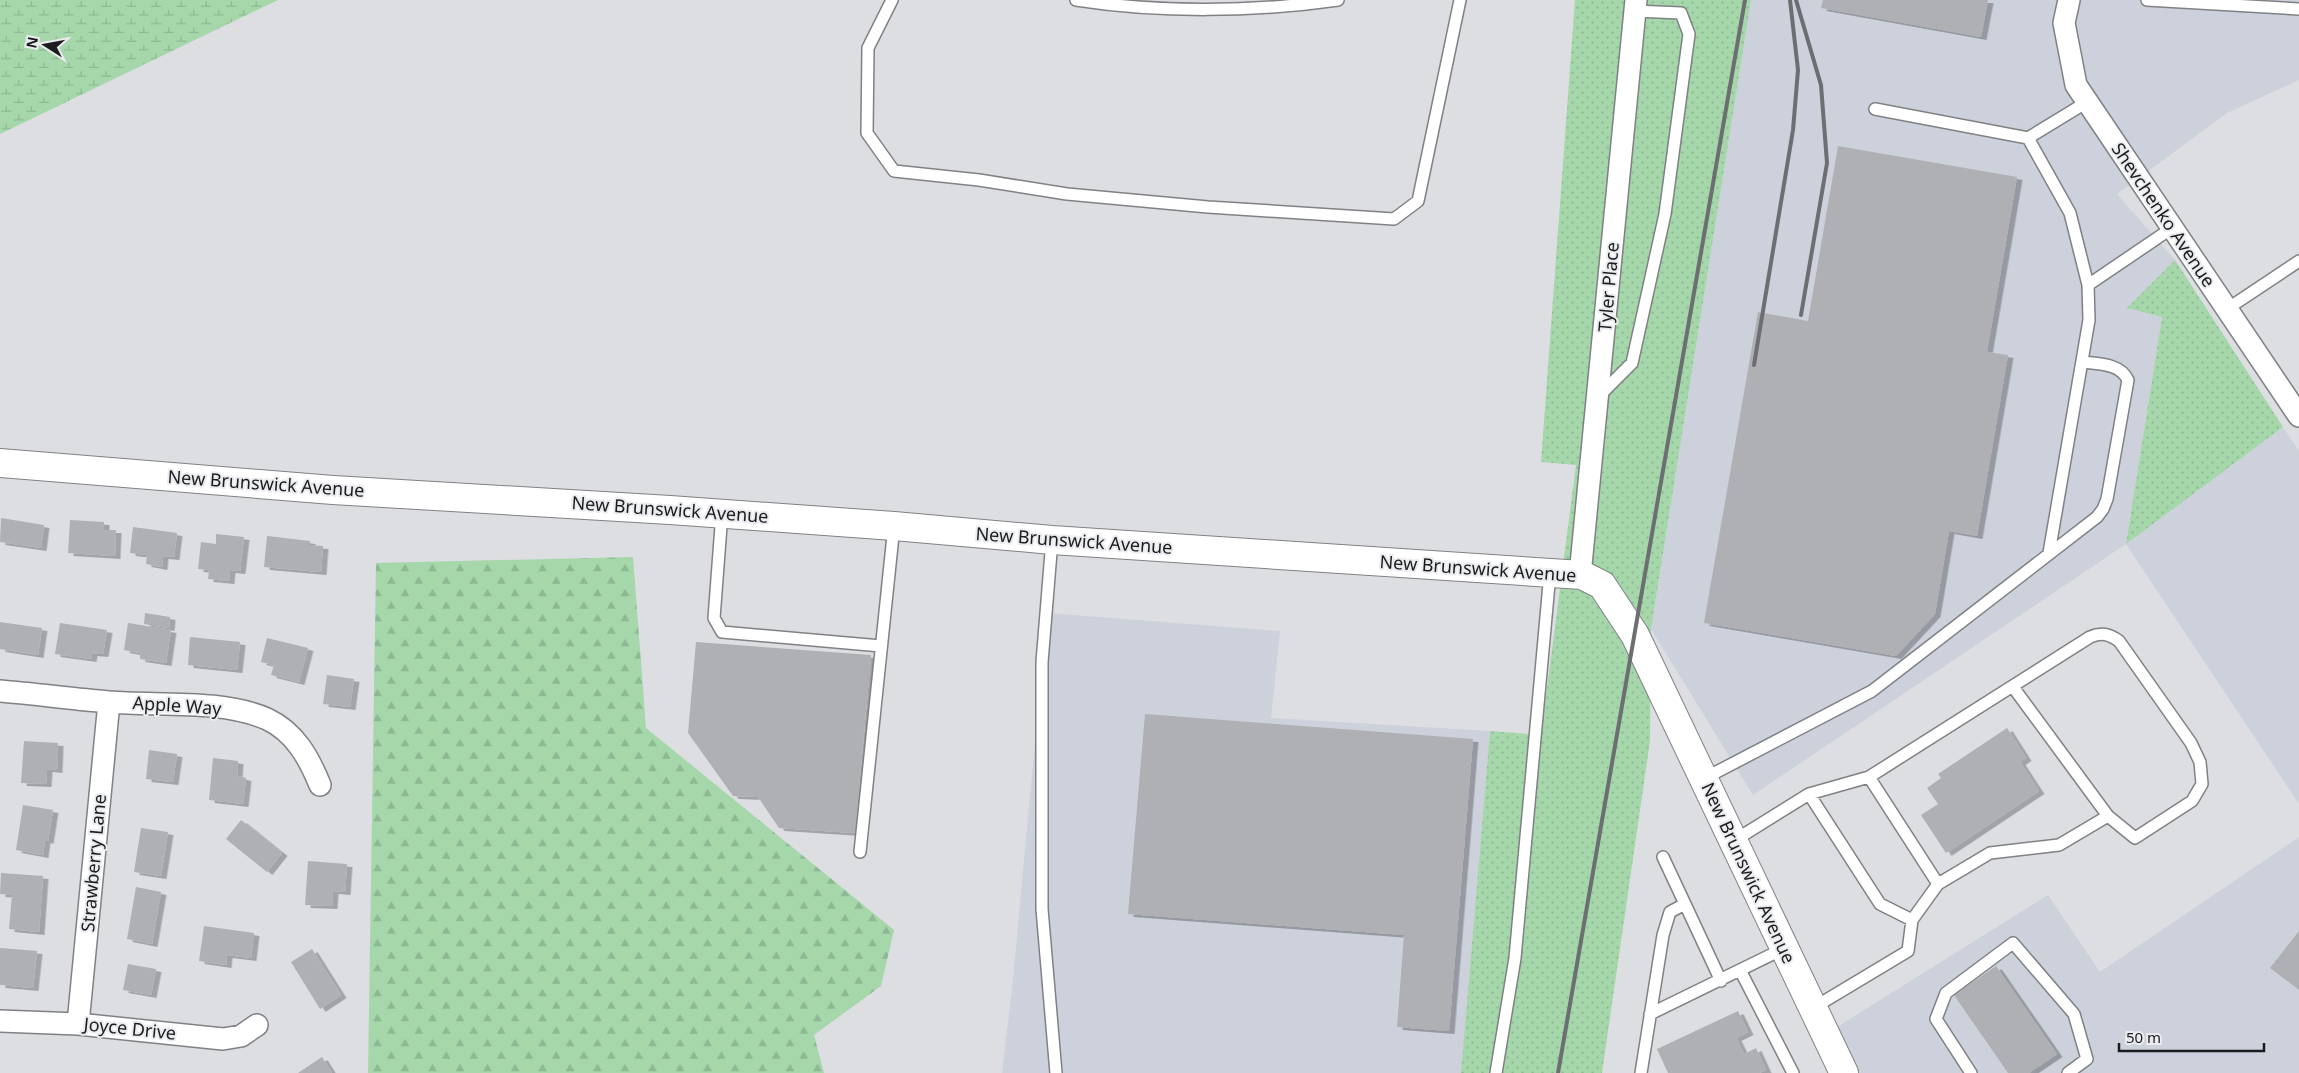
<svg xmlns="http://www.w3.org/2000/svg" width="2299" height="1073" font-family="'Noto Sans',sans-serif">
<style>
.built{fill:#ccd1db}
.grass{fill:url(#grass-dots)}
.forest{fill:url(#forest-firs)}
.wetland{fill:url(#wetland-marsh)}
.building{fill:#aeb0b3;filter:url(#shadow)}
.lines{fill:none;stroke-linecap:round;stroke-linejoin:round}
.service-casing{stroke:#7f8184;stroke-width:14}
.minor-casing{stroke:#7f8184;stroke-width:24}
.tertiary-casing{stroke:#7f8184;stroke-width:30}
.service{stroke:#fff;stroke-width:11}
.minor{stroke:#fff;stroke-width:21}
.tertiary{stroke:#fff;stroke-width:28}
.rail{stroke:#6d6e71;stroke-width:4}
.labels{text-anchor:middle;stroke-width:4;stroke-linejoin:round;paint-order:stroke}
.street-label{font-size:18px;fill:#1c1c1e;stroke:#eaecf0}
</style>
<defs>
<pattern id="grass-dots" width="8" height="8" patternUnits="userSpaceOnUse" patternTransform="scale(1.25)"><rect width="8" height="8" fill="#a5d7ab"/><path d="M2 2h.1M6 6h.1" fill="none" stroke="#8db893" stroke-width="1.8" stroke-linecap="round"/></pattern>
<pattern id="forest-firs" width="22" height="20" patternUnits="userSpaceOnUse" patternTransform="scale(1.25)"><rect width="22" height="20" fill="#a5d7ab"/><path d="M5 1l3.5 6h-7zM16 11l3.5 6h-7z" fill="#8db893"/></pattern>
<pattern id="wetland-marsh" width="20" height="14" patternUnits="userSpaceOnUse" patternTransform="scale(1.25)"><rect width="20" height="14" fill="#a5d7ab"/><path d="M1 5h8M5 5V1M11 12h8M15 12V8" fill="none" stroke="#8db893"/></pattern>
<filter id="shadow"><feDropShadow dx="5.5" dy="3" stdDeviation="0" flood-color="#0004"/></filter>
</defs>
<rect width="100%" height="100%" fill="#dddee2"/>
<path class="built" d="M1751,0H2299V80L2227,113L2117,194L2175,260L2128,308L2162,317L2126,543L2283,427L2299,451V804L2126,544L1753,795L1651,629Z
M1047,613L1280,631L1271,718L1490,731L1461,1073H1002L1012,990Z
M2299,837V1073H1849L1829,1032L2048,895L2100,972Z"/>
<path class="grass" d="M1575,0H1751L1651,629L1650,741L1602,1073H1461L1490,731L1541,735L1576,465L1541,462Z
M2175,260L2283,427L2126,544L2162,317L2127,308Z"/>
<path class="forest" d="M633,557L646,728L894,930L881,986L814,1035L824,1073H368L376,563Z"/>
<path class="wetland" d="M0,0H278L0,134Z"/>
<path class="building" d="M1823,0H1988L1981,37L1821,8Z
M1838,146L2017,177L1987,352L2008,355L1977,536L1949,531L1935,614L1896,656L1704,623L1758,312L1808,321Z
M1,518L44,525L41,548L0,542Z
M70,520L104,522V530H116L115,556L68,553Z
M133,527L177,533L174,557L163,556L162,567L146,564L147,555L130,553Z
M216,534L244,537L240,571L230,570L229,581L208,579L209,570L198,569L201,542L216,544Z
M267,536L310,541V545L323,546L321,572L264,567Z
M145,613L170,617L169,628L144,624Z
M0,622L42,628L38,655L0,649Z
M60,623L107,630L103,654L92,653L91,659L55,654Z
M128,623L171,630L166,663L140,659V653L124,650Z
M190,637L240,642L237,670L188,665Z
M267,638L308,648L299,682L271,675L274,665L261,662Z
M696,642L871,655L855,833L779,828L758,797L733,796L688,733Z
M327,675L354,679L350,707L323,704Z
M1145,714L1473,739L1449,1031L1397,1027L1404,935L1128,914Z
M2007,728L2026,758L2020,762L2039,791L1946,853L1921,815L1938,804L1927,788L1941,778L1938,774Z
M24,741L58,743L57,770L47,769L46,784L21,783Z
M149,750L177,754L173,782L146,779Z
M213,758L238,761L237,776L246,778L243,804L209,800Z
M23,805L53,810L48,841L45,840L43,855L16,850Z
M241,820L282,853L267,872L226,839Z
M141,828L168,832L161,876L134,872Z
M308,861L347,864L345,892L333,891L332,906L305,905Z
M1,873L43,876L39,932L9,929L12,895L0,894Z
M136,887L161,892L152,944L127,939Z
M204,926L254,933L251,958L227,955L226,965L199,961Z
M2299,931V990L2270,968Z
M0,948L37,951L33,988L0,985Z
M312,949L341,995L320,1009L291,962Z
M128,964L156,969L151,995L123,990Z
M1996,966L2057,1054L2029,1073H2008L1954,995Z
M1738,1011L1748,1032L1736,1038L1744,1054L1756,1048L1766,1070L1759,1073H1668L1657,1049Z
M322,1057L332,1073H298Z"/>
<g class="lines">
<defs>
<path id="service" d="M892,0L868,48L867,133L894,171L979,180L1067,194L1208,207L1394,219L1418,201L1460,0
M1076,0C1160,13 1254,12 1338,0
M2147,0L2299,9
M1875,109L2028,138L2070,213L2088,285L2089,320L2049,553
M2028,138L2087,102
M2088,285L2172,228
M2227,309L2299,261
M1600,395L1632,363L1665,214L1689,34L1681,13L1635,11
M722,513L714,618L722,632L881,646
M1052,540L1042,662V909L1056,1073
M2013,687L2108,816
M1869,777L1938,884
M1705,778L1872,691L2097,517L2103,509L2107,499L2128,380C2120,363 2098,364 2082,362
M1809,794L1880,904L1912,920
M1732,842L1809,794L1869,777L2090,637C2102,632 2109,634 2119,641L2191,743L2200,762L2202,784L2192,801L2135,838L2108,816L2059,845L1990,853L1938,884L1912,920L1908,951L1813,1008
M860,852L894,526
M1663,857L1721,981
M1740,970L1793,1073
M1650,1014L1783,949
M1496,1073L1515,958L1550,573
M1641,1073L1663,935L1670,912L1685,904
M1971,1073L1936,1019L1946,993L2013,943L2074,1014L2087,1059L2068,1073"/>
<path id="minor" d="M2069,0L2064,23L2076,85L2299,416
M1580,575L1636,0
M0,691C36,694 73,699 109,702C158,706 222,699 267,719C295,732 309,758 320,785
M0,1021L78,1024L223,1039L241,1036L257,1025
M78,1024L109,702"/>
<path id="tertiary" d="M0,463L333,490L670,510L894,526L1052,540L1582,575L1602,585L1635,635L1844,1073"/>
</defs>
<use href="#service" class="service-casing"/>
<use href="#minor" class="minor-casing"/>
<use href="#tertiary" class="tertiary-casing"/>
<use href="#service" class="service"/>
<use href="#minor" class="minor"/>
<use href="#tertiary" class="tertiary"/>
<path class="rail" d="M1796,0L1821,85L1827,163L1801,315
M1754,365L1793,130L1798,70L1790,0
M1558,1073L1745,0"/>
</g>
<g class="labels">
<g class="street-label">
<text transform="translate(2163 215) rotate(56)" y="6">Shevchenko Avenue</text>
<text transform="translate(1609 287) rotate(-85)" y="6">Tyler Place</text>
<text transform="translate(266 484) rotate(4)" y="6">New Brunswick Avenue</text>
<text transform="translate(670 510) rotate(4)" y="6">New Brunswick Avenue</text>
<text transform="translate(1074 541) rotate(4)" y="6">New Brunswick Avenue</text>
<text transform="translate(1478 569) rotate(4)" y="6">New Brunswick Avenue</text>
<text transform="translate(177 706) rotate(4)" y="6">Apple Way</text>
<text transform="translate(94 863) rotate(-85)" y="6">Strawberry Lane</text>
<text transform="translate(1748 873) rotate(65)" y="6">New Brunswick Avenue</text>
<text transform="translate(130 1029) rotate(6)" y="6">Joyce Drive</text>
</g>
</g>
<g transform="translate(45 45) rotate(281)" stroke="#eaecf0" stroke-width="4" paint-order="stroke">
<path d="M0-4L9 19L0 12L-9 19Z" fill="#1c1c1e"/>
<text y="-8" font-size="14" font-weight="bold" text-anchor="middle" fill="#1c1c1e">N</text>
</g>
<path d="M2119 1043v8h145v-8" fill="none" stroke="#1c1c1e" stroke-width="2.5"/>
<text x="2126" y="1043" font-size="15" fill="#1c1c1e" stroke="#eaecf0" stroke-width="4" paint-order="stroke">50 m</text>
</svg>
